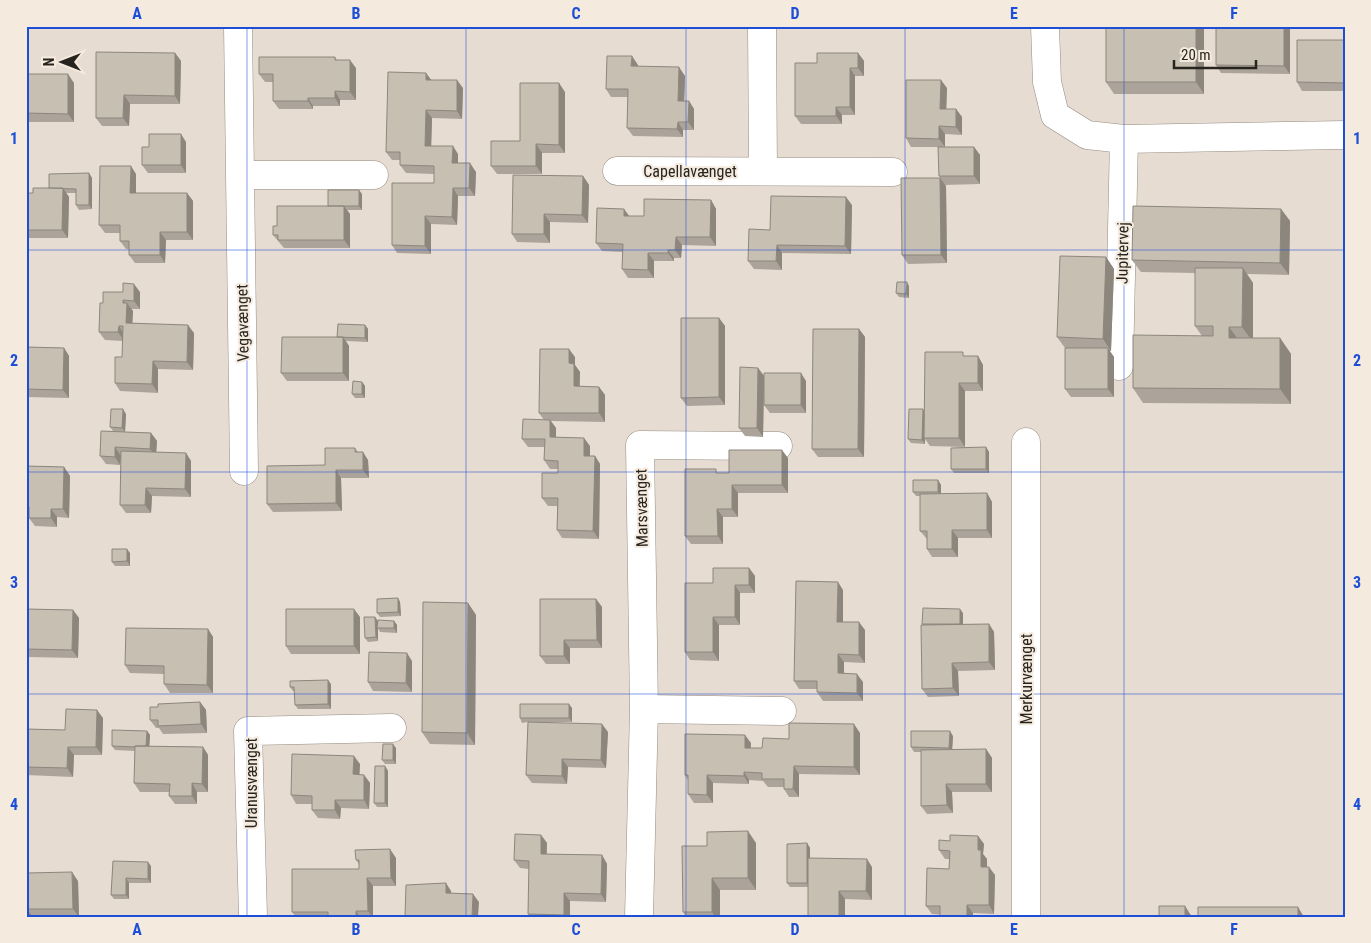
<svg xmlns="http://www.w3.org/2000/svg" width="1371" height="943" font-family="'Roboto Condensed',sans-serif">
<style>
.lines{fill:none;stroke-linecap:round;stroke-linejoin:round}
.minor-casing{stroke:#948b80;stroke-width:29}
.minor{stroke:#fff;stroke-width:28}
.wall{fill:#aca49a}
.shaded-wall{fill:#8c867d}
.building{fill:#c8bfb3;stroke:#8c867d}
.grid{fill:none;stroke:#1d4ed8;stroke-width:1;stroke-opacity:0.55}
.labels{text-anchor:middle;stroke-width:4;stroke-linejoin:round;paint-order:stroke}
.street-label{font-size:16px;fill:#27241f;stroke:#f4eade}
.neatline{fill:none;stroke:#1d4ed8;stroke-width:2}
.grid-label{font-size:16px;text-anchor:middle;font-weight:bold;fill:#1d4ed8}
</style>
<rect width="100%" height="100%" fill="#e7dcd1"/>
<g class="lines">
<defs>
<path id="minor" d="M238,26L244,471
M762,26L763,171
M1045,26L1047,82L1055,115L1087,135L1124,139L1345,135
M617,171L893,172
M240,175H374
M1119,366L1124,139
M1026,442V917
M644,709L782,711
M253,917L248,731L392,728
M639,917L644,709L640,445L778,446"/>
</defs>
<use href="#minor" class="minor-casing"/>
<use href="#minor" class="minor"/>
</g>
<path class="wall" d="M1204,27V94H1114L1106,82Z
M1290,28V74L1221,73L1216,65Z
M1345,40V91H1302L1297,82Z
M175,53L181,61L180,104H130L129,126H102L96,118Z
M858,53L864,61V76H855V115H842V124H801L795,116L817,63Z
M335,57L337,60L356,68V100H340V106H313V109H279L273,101V82H265L259,74Z
M638,65L637,66L685,76L684,101H689L694,109V130H683V137L633,136L627,128L628,97H611L606,89Z
M426,73L431,80L463,88L462,119L432,118L431,146L458,154V163L476,172L475,196H458L457,225L431,224V254L397,253L392,245L434,183V174L406,173L400,165V160H392L386,152Z
M26,74L74,83V122H26Z
M947,88L946,109H956L962,117V135L945,134V147H974L980,155V184L944,185L946,186L947,263L908,264L902,255L940,178L939,176L938,147H911L906,138Z
M565,92V153H542V174H497L491,166L520,141Z
M186,142V173H148L142,165L149,147Z
M89,173L92,178V209L79,210L76,205V193H66L69,197L68,238H26V193H33Z
M136,174V193H187L193,201V240H166L165,263H135L129,255V249H126L120,241V233H105L99,225Z
M583,176L589,185L588,223L550,222V243L517,242L512,234Z
M362,194V210H347L350,214V248H284L273,235L277,226L329,206Z
M711,200L716,209V246L682,245L681,258H674V261H654V278H628L622,269L623,252L602,251L596,243L629,216H644Z
M852,205L851,254L782,253V270L754,269L748,261L770,230Z
M1281,209L1290,221L1289,275L1247,274L1253,283V338H1280L1291,354V404L1143,403L1133,388L1202,336L1195,326V273L1141,272L1132,260Z
M1106,257L1114,269L1111,351H1109L1114,357V397H1071L1065,389V348L1057,337Z
M909,286V298L899,297L896,293Z
M140,292V309H131L133,311L132,323L194,333L193,370L158,369V393L120,391L115,383L122,357L123,341L105,340L99,332L103,303Z
M719,318L725,326V405L687,406L681,398Z
M365,325L368,329V342L346,341L349,346V381H287L281,373L337,337Z
M859,329L865,337L864,457H818L812,449Z
M26,347L64,348L69,356V398L26,397Z
M966,356H978L983,365V391H965V447L930,446L925,439V444L911,443L908,439L925,412Z
M575,357V365L580,372V386L599,387L605,395V422L551,421L556,428V437L590,446V456H595L600,464L599,539L562,538L557,530V506H548L542,498L558,473V469H550L544,460L545,447H528L522,439L544,420L539,413Z
M758,368L764,376L806,381V413H770L764,405V393L763,437L745,436L739,428Z
M362,382L365,386V398H355L352,394Z
M126,414L125,432L113,431L110,427Z
M101,431L151,433L157,441L156,452L186,453L191,461V497L152,496L151,513H126L120,505L121,456L120,465L106,464L100,456Z
M986,447L989,452V473H954L951,469Z
M355,448L358,452L368,460L369,478H341L342,511L273,512L267,504L325,465Z
M788,458V493H738V517H723V544H691L685,536L719,473H729Z
M26,466L64,467L70,476L69,518L57,517V527L35,526L29,518V515H26Z
M938,480L941,485V494L987,493L992,502V538H958V557H932L927,549V539L920,531V496H916L913,492Z
M130,553V566H115L112,562Z
M749,568L755,576V593H740V625H719V661L690,660L685,652L713,583Z
M843,590V622L865,630V663L844,662V673L863,682V701H823L817,692V689H799L794,681Z
M398,598L400,602L401,616L380,617L377,613Z
M596,599L602,607V648H570V664H546L540,656Z
M468,603L476,615L475,745L430,744L422,732Z
M26,609L73,610L79,618L78,658L26,657Z
M963,613V624H989L994,632L995,670L958,671L959,696L928,697L922,689V624Z
M360,617V654H291L286,646Z
M375,617L378,621H394L397,625V633L380,632L378,628V641L368,642L365,638Z
M208,629L213,637V693H170L164,684V674L130,673L125,665Z
M412,661V692L373,691L368,682Z
M331,684V709H298L295,705V691H293L290,687Z
M200,702L206,710L207,733L163,734L159,728H156L150,720L158,707Z
M572,708V722H544L608,732L606,768L568,767L567,784L532,783L526,775L528,722L522,723L520,718Z
M103,718L102,755H74L73,777L26,775V729L65,730Z
M147,731L150,735L149,746L203,747L208,755V792H197V804H175L169,796V792H140L134,783L135,751L115,750L112,746Z
M860,733V775L799,774V797H789L784,789V787H768L763,781L749,780V784L713,783V803H694L688,794V780L685,775L751,743V748H762L789,739Z
M953,736L952,750L986,749L992,758V792H952L953,813L927,814L921,806V752H914L911,747Z
M396,748V764H385L382,760Z
M360,764L359,775H364L370,783L369,809L341,808L340,819L318,818L312,810V804H296L291,795Z
M385,766L388,771V807H377L374,803Z
M541,835L547,843V854L602,855L607,864L606,902L570,901V917H530L528,914L529,869L520,868L514,860Z
M978,836L984,844L983,854L987,859V867L995,875L994,914L973,913V917L932,914L926,906L949,869V859H945L939,850L950,841Z
M756,843V890H720V917H686L683,912L707,846Z
M807,843L810,848V858L872,867V900L845,899L808,887H790L787,883Z
M396,858V886H373V917H296L292,912L359,869V864L356,860Z
M113,861L151,866V883H129V899H114L111,895Z
M26,873L78,881L79,917H26Z"/>
<path class="shaded-wall" d="M1196,26H1204V94L1196,82Z
M1284,26H1289L1290,28V74L1284,66Z
M175,53L181,61L180,104L175,96Z
M858,53L864,61V76L858,68Z
M632,56L638,65L637,74L631,66Z
M350,60L356,68V100L350,92Z
M679,67L685,76L684,109L678,101Z
M850,68L855,76V115L850,107Z
M426,73L432,81L426,80Z
M68,74L74,83V122L68,114Z
M457,80L463,88L462,119L457,111Z
M941,80L947,88L946,117L940,109Z
M559,83L565,92V153L559,145Z
M335,91L340,100V106L335,98Z
M124,95L130,104L129,126L123,118Z
M308,98L313,106V109L308,101Z
M689,101L694,109V130L688,122Z
M836,107L842,115V124L836,116Z
M956,109L962,117V135L956,127Z
M426,110L432,118L431,154L425,146Z
M678,122L683,130V137L677,129Z
M939,126L945,134V147L939,139Z
M181,134L186,142V173L181,165Z
M536,144L542,153V174L536,166Z
M453,146L458,154V171L452,163Z
M974,147L980,155V184L974,176Z
M470,163L476,172L475,196L469,188Z
M131,166L136,174V201L130,193Z
M89,173L92,178V209L89,205Z
M583,176L589,185L588,223L582,215Z
M940,178L946,186L947,263L941,255Z
M63,188L69,197L68,238L62,230Z
M453,188L458,196L457,225L452,217Z
M359,190L362,194V210L359,206Z
M187,193L193,201V240L187,232Z
M846,197L852,205L851,254L845,246Z
M711,200L716,209V246L710,237Z
M344,206L350,214V248L344,240Z
M624,209L630,217L624,216Z
M1281,209L1290,221L1289,275L1280,263Z
M544,214L550,222V243L544,234Z
M425,216L431,224V254L425,246Z
M160,232L166,240L165,263L160,255Z
M676,237L682,245L681,258L675,250Z
M777,245L782,253V270L776,261Z
M668,250L674,258V261L668,253Z
M648,253L654,261V278L648,270Z
M1106,257L1114,269L1111,351L1103,339Z
M1243,268L1253,283V342L1242,327Z
M907,282L909,286V298L906,294Z
M134,284L140,292V309L134,301Z
M123,300L127,306V303L133,311L132,331L126,323Z
M719,318L725,326V405L719,397Z
M188,325L194,333L193,370L187,362Z
M365,325L368,329V342L365,338Z
M119,326L124,334V341L118,332Z
M1229,327L1240,342L1229,338Z
M859,329L865,337L864,457L858,449Z
M343,337L349,346V381L343,373Z
M1280,338L1291,354V404L1280,389Z
M64,348L69,356V398L63,390Z
M1108,348L1114,357V397L1108,389Z
M569,349L575,357V365L580,372L579,395L574,386L569,363Z
M978,356L983,365V391L978,383Z
M153,361L158,369V393L152,384Z
M758,368L764,376L763,437L757,428Z
M801,373L806,381V413L801,405Z
M362,382L365,386V398L362,394Z
M959,383L965,391V447L959,438Z
M599,387L605,395V422L599,413Z
M123,409L126,414L125,432L122,428Z
M923,409L926,414L924,438L925,439V444L922,440Z
M550,420L556,428V446L550,437Z
M151,433L157,441L156,457L150,449Z
M584,438L590,446V464L584,456Z
M115,447L121,456L120,465L115,457Z
M986,447L989,452V473L986,469Z
M782,450L788,458V493L782,485Z
M363,452L368,460L369,478L363,470Z
M186,453L191,461V497L185,489Z
M595,456L600,464L599,539L593,531Z
M64,467L70,476L69,518L63,509Z
M336,470L341,478L342,511L336,503Z
M938,480L941,485V496L938,492Z
M732,485L738,493V517L732,509Z
M146,488L152,496L151,513L145,505Z
M987,493L992,502V538L987,530Z
M51,509L57,517V527L51,518Z
M717,509L723,517V544L718,536Z
M952,530L958,538V557L952,549Z
M127,549L130,553V566L127,561Z
M749,568L755,576V593L749,585Z
M838,582L843,590V630L837,622Z
M735,585L740,593V625L735,617Z
M398,598L400,602L401,616L398,612Z
M596,599L602,607V648L597,640Z
M468,603L476,615L475,745L467,733Z
M354,609L360,617V654L354,646Z
M960,609L963,613V629L960,625Z
M73,610L79,618L78,658L72,650Z
M375,617L378,621V641L376,637Z
M713,617L719,625V661L713,652Z
M394,621L397,625V633L394,628Z
M859,622L865,630V663L859,655Z
M989,624L994,632L995,670L989,662Z
M208,629L213,637V693L207,685Z
M564,640L570,648V664L564,656Z
M407,653L412,661V692L406,683Z
M838,654L844,662V681L838,673Z
M952,663L958,671L959,696L953,688Z
M857,674L863,682V701L857,693Z
M328,680L331,684V709L328,704Z
M200,702L206,710L207,733L201,724Z
M569,704L572,708V722L569,718Z
M97,710L103,718L102,755L96,747Z
M602,724L608,732L606,768L601,760Z
M854,724L860,733V775L854,767Z
M147,731L150,735L149,751L146,747Z
M950,731L953,736L952,752L949,748Z
M745,735L751,743L750,756L745,748Z
M393,744L396,748V764L393,760Z
M68,747L74,755L73,777L67,768Z
M203,747L208,755V792L202,784Z
M986,749L992,758V792L986,784Z
M354,756L360,764L359,783L353,774Z
M562,759L568,767L567,784L562,776Z
M385,766L388,771V807L385,803Z
M794,766L799,774V797L793,789Z
M744,772L749,780V784L744,776Z
M364,775L370,783L369,809L364,800Z
M707,775L713,783V803L707,795Z
M192,783L197,792V804L192,796Z
M946,784L952,792L953,813L947,805Z
M335,800L341,808L340,819L335,810Z
M748,831L756,843V890L748,878Z
M541,835L547,843L546,862L541,854Z
M978,836L984,844L983,854L987,859V875L981,867L978,850Z
M807,843L810,848V887L807,883Z
M390,849L396,858V886L391,878Z
M602,855L607,864L606,902L601,894Z
M867,859L872,867V900L866,891Z
M148,862L151,866V883L148,879Z
M989,867L995,875L994,914L989,905Z
M72,872L78,881L79,917L73,909Z
M126,878L129,883V899L126,895Z
M367,878L373,886V917H372L368,911Z
M712,878L720,890V917H715L712,912Z
M446,883L451,891L452,901L446,893Z
M839,891L845,899V917H839Z
M564,893L570,901V917H565L564,915Z
M473,894L479,902L478,917H472Z
M967,905L973,913V917H967Z
M1185,906L1192,917H1185Z
M1298,907L1304,917H1298Z
M27,909L33,917H28Z
M356,911L360,917H356Z"/>
<path class="building" d="M1106,26H1196V82H1106Z
M1216,26H1284V66L1216,65Z
M1297,40H1345V83L1297,82Z
M96,52L175,53V96L124,95L123,118H96Z
M817,53H858V68H850V107H836V116H795V63H817Z
M607,56H632L631,66L679,67L678,101H689L688,122H678L677,129L627,128L628,89H606Z
M259,57H335V60H350V92L335,91V98H308V101H273V74H259Z
M388,72L426,73V80H457V111L426,110L425,146H453L452,163H470L469,188H453L452,217L425,216V246L392,245V183H434V166L400,165V152H386Z
M26,74H68V114L26,113Z
M906,80H941L940,109H956V127L939,126V139L906,138Z
M520,83H559V145L536,144V166H491V141H520Z
M149,134H181V165H142V147H149Z
M938,147H974V176H939Z
M100,166H131L130,193H187V232H160V255H129V241H120V225H99Z
M89,173V205H76V189L49,188V174Z
M513,175L583,176L582,215L544,214V234H512Z
M901,178H940L941,255H902Z
M33,188H63L62,230H26V193H33Z
M328,190H359V206H328Z
M771,196L846,197L845,246L777,245L776,261H748L749,229L770,230Z
M644,199L711,200L710,237H676L675,250H668V253H648V270L622,269L623,244L596,243L597,208L624,209V216H644Z
M277,206H344V240H278V235H273V226H277Z
M1133,206L1281,209L1280,263L1132,260Z
M1060,256L1106,257L1103,339L1057,337Z
M1195,268H1243L1242,327H1229V338H1280V389L1133,388V335L1213,336V326H1195Z
M897,282H907L906,294L896,293Z
M123,283L134,284V301L123,300V303H127L126,323L188,325L187,362L153,361L152,384L115,383V357H122L123,326H119L118,332H99L100,303H103V292H123Z
M681,318H719V397L681,398Z
M338,324L365,325V338L337,337Z
M813,329H859L858,449H812Z
M282,337H343V373H281Z
M26,347L64,348L63,390L26,389Z
M1065,348H1108V389H1065Z
M540,349H569V363L574,364V386L599,387V413H539Z
M925,352H963V356H978V383H959V438H924Z
M740,367L758,368L757,428H739Z
M764,373H801V405H764Z
M353,381L362,382V394H352Z
M111,409H123L122,428L110,427Z
M909,409H923L922,440L908,439Z
M523,419L550,420V437L584,438V456H595L593,531L557,530L558,498H542V473H558V461L544,460L545,439H522Z
M101,431L151,433L150,449L115,447V457L100,456Z
M986,447V469H951V448Z
M325,448H355V452H363V470H336V503L267,504V466L325,465Z
M729,450H782V485H732V509H717L718,536H685V469H716V473H729Z
M121,451L186,453L185,489L146,488L145,505H120Z
M26,466L64,467L63,509H51V518H29V507H26Z
M913,480H938V492H913Z
M987,493V530H952V549H927V531H920V494Z
M112,549H127V561L112,562Z
M713,568H749V585H735V617H713V652H685V583H713Z
M796,581L838,582L837,622H859V655L838,654V673L857,674V693L817,692V681H794Z
M398,598V612L377,613V599Z
M540,599H596L597,640H564V656H540Z
M423,602L468,603L467,733L422,732Z
M923,608L960,609V624H922Z
M26,609L73,610L72,650L26,649Z
M286,609H354V646H286Z
M364,617H375L376,637L365,638Z
M378,620L394,621V628H377Z
M989,624V662L952,663L953,688L922,689L921,625Z
M126,628L208,629L207,685L164,684V666L125,665Z
M369,652L407,653L406,683L368,682Z
M328,680V704L295,705L294,687H290V681Z
M200,702L201,724L158,726V720H150V707H158V704Z
M520,704H569V718H520Z
M66,709L97,710L96,747H68L67,768L26,767V729L65,730Z
M528,722L602,724L601,760L562,759V776L526,775Z
M789,723L854,724V767L794,766L793,789H784V779H762V773L744,772V776L707,775V795L688,794V775H685V734L745,735V748H762L763,738L789,739Z
M112,730L147,731L146,746H135V747L112,746Z
M911,731H950L949,748L911,747Z
M383,744H393V760H382Z
M135,746L203,747L202,784L192,783V796H169L170,784L134,783Z
M986,749V784H946L947,805L921,806V750Z
M292,754L354,756L353,774L364,775V800H335V810H312V796L291,795Z
M375,766H385V803H374Z
M748,831V878H712V912H683L682,846H707V832Z
M515,834L541,835V854L602,855L601,894L564,893V915L528,914L529,861L514,860Z
M950,835L978,836V850H981V867H989V905H967V917H940V906H926L927,868L949,869L950,851L939,850V840L950,841Z
M807,843V883H787V844Z
M390,849L391,878H367L368,911H356V917H328V912H292V869H359V860H356L355,850Z
M808,858L867,859L866,891H839V917H808Z
M113,861L148,862V879L126,878V895H111Z
M72,872L73,909H27L28,917H26V873Z
M446,883V893L473,894L472,917H405L406,885Z
M1159,906H1185V917H1159Z
M1198,907H1298V917H1198Z"/>
<path class="grid" d="M247,26V917M466,26V917M686,26V917M905,26V917M1124,26V917M26,250H1345M26,472H1345M26,694H1345"/>
<g class="labels">
<g class="street-label">
<text x="690" y="177">Capellavænget</text>
<text transform="translate(1122 253) rotate(-89)" y="6">Jupitervej</text>
<text transform="translate(242 323) rotate(-91)" y="6">Vegavænget</text>
<text transform="translate(641 508) rotate(-91)" y="6">Marsvænget</text>
<text transform="translate(1026 679) rotate(-90)" y="6">Merkurvænget</text>
<text transform="translate(251 783) rotate(-90)" y="6">Uranusvænget</text>
</g>
</g>
<rect width="1371" height="943" fill="none" stroke="#f4eade" stroke-width="55"/>
<g transform="translate(62 62) rotate(270)" stroke="#f4eade" stroke-width="4" paint-order="stroke">
<path d="M0-4L9 19L0 12L-9 19Z" fill="#27241f"/>
<text y="-8" font-size="14" font-weight="bold" text-anchor="middle" fill="#27241f">N</text>
</g>
<path d="M1174 60v8h82v-8" fill="none" stroke="#27241f" stroke-width="2.5"/>
<text x="1181" y="60" font-size="15" fill="#27241f" stroke="#f4eade" stroke-width="4" paint-order="stroke">20 m</text>
<rect x="28" y="28" width="1316" height="888" class="neatline"/>
<g class="grid-label">
<text x="137" y="19">A</text>
<text x="356" y="19">B</text>
<text x="576" y="19">C</text>
<text x="795" y="19">D</text>
<text x="1014" y="19">E</text>
<text x="1234" y="19">F</text>
<text x="14" y="144">1</text>
<text x="1357" y="144">1</text>
<text x="14" y="366">2</text>
<text x="1357" y="366">2</text>
<text x="14" y="588">3</text>
<text x="1357" y="588">3</text>
<text x="14" y="810">4</text>
<text x="1357" y="810">4</text>
<text x="137" y="935">A</text>
<text x="356" y="935">B</text>
<text x="576" y="935">C</text>
<text x="795" y="935">D</text>
<text x="1014" y="935">E</text>
<text x="1234" y="935">F</text>
</g>
</svg>
